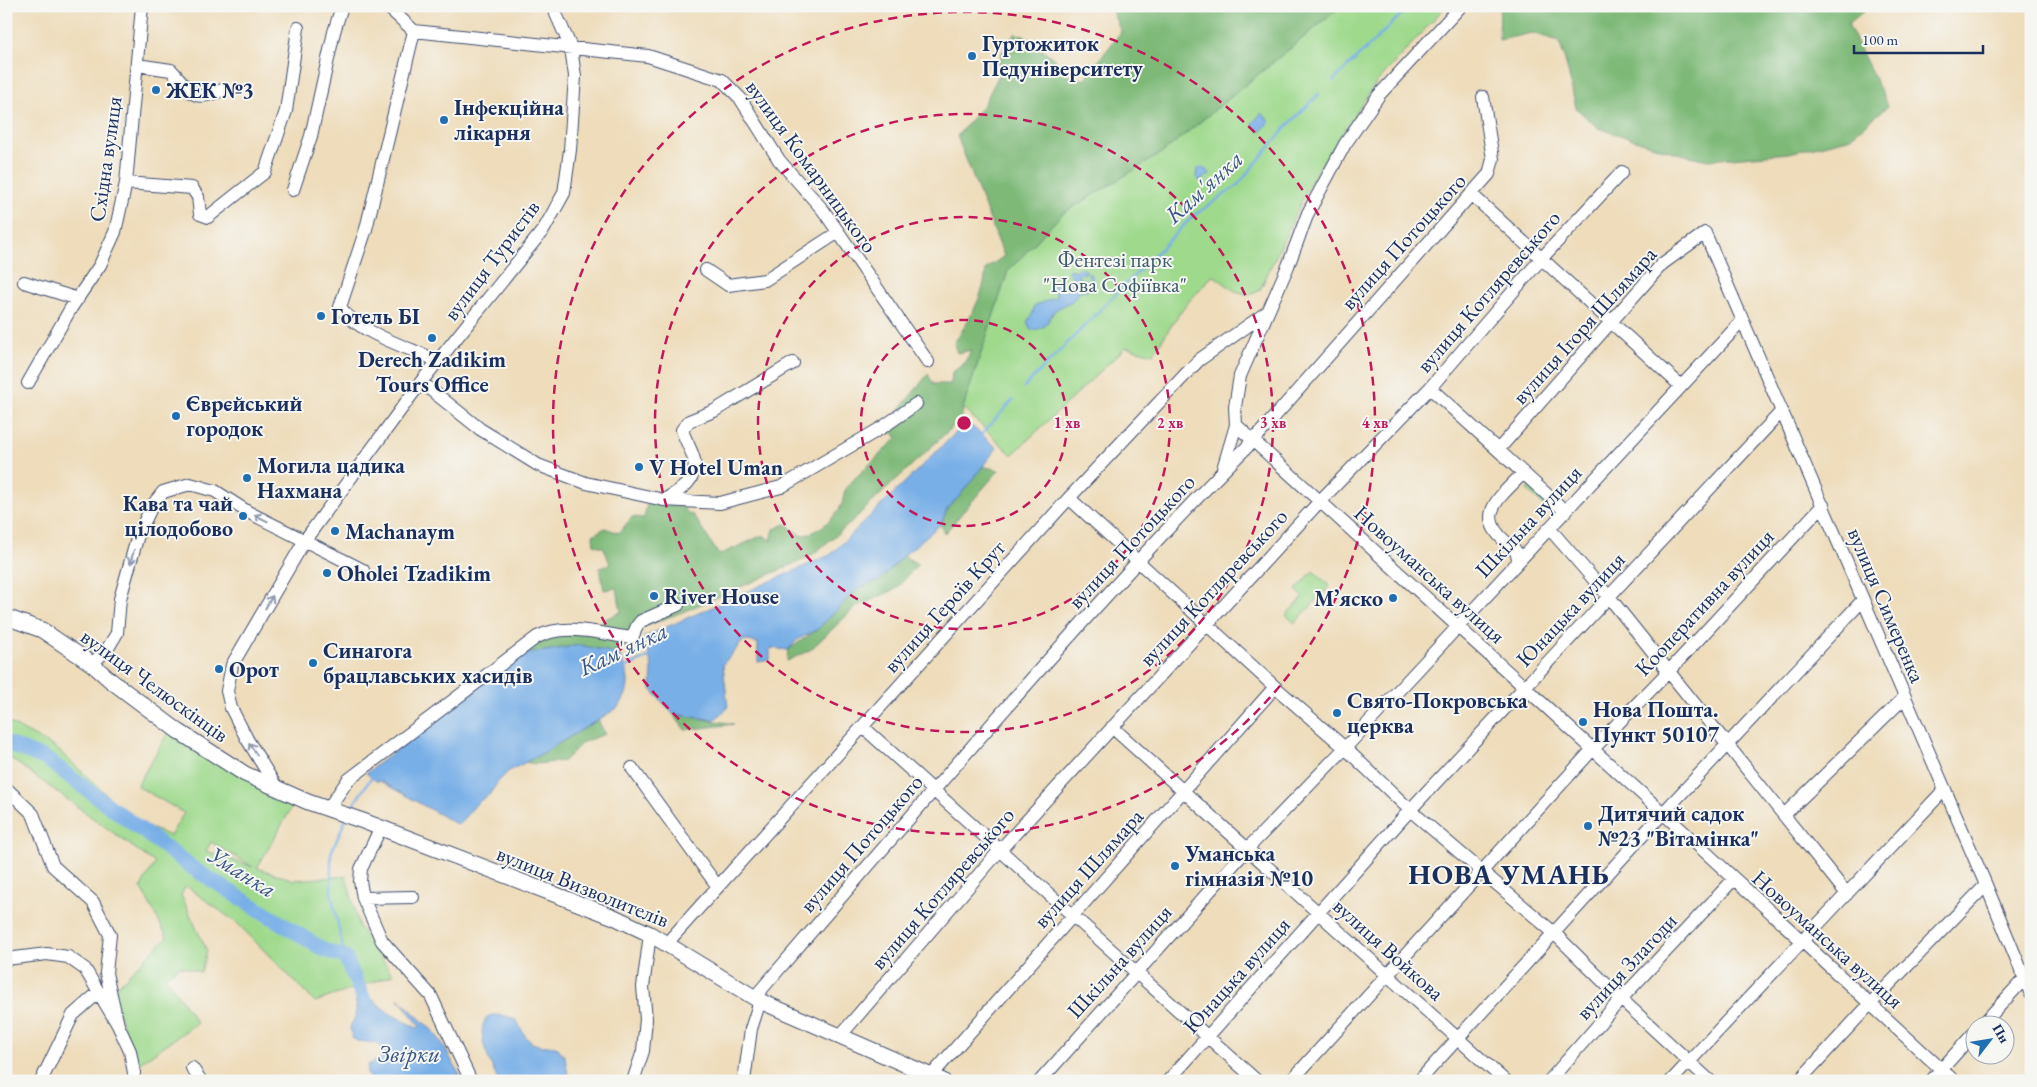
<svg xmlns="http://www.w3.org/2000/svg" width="2037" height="1087" font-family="'EB Garamond',serif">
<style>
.green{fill:#9ed98c;stroke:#5c8475;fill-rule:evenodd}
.forest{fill:#7eb978;stroke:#4c746b}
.water{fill:#78afe7;stroke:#4a6fa2}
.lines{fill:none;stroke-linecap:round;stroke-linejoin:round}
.stream{stroke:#78afe7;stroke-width:2.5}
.river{stroke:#78afe7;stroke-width:15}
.minor-casing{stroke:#3b496c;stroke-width:14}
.major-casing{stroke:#3b496c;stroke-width:17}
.minor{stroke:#fff;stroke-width:12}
.major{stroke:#fff;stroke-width:15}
.oneway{stroke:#8d97ae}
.ring{fill:none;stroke:#c2185b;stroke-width:2.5;stroke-dasharray:9 6}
.poi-dot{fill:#1f6fb2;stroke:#f6f6f2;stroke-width:2}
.labels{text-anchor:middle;stroke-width:4;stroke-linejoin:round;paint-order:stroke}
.poi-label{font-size:22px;font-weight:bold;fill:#1b2f5e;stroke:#f6f6f2;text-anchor:start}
.street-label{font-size:22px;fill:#1b2f5e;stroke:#f6f6f2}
.park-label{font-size:22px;fill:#3c5a6a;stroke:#f6f6f2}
.water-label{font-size:24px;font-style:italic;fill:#375587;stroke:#f6f6f2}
.district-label{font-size:28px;font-weight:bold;letter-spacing:1px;fill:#1b2f5e;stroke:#f6f6f2}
.centre{fill:#c2185b;stroke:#f6f6f2;stroke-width:2.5}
.ring-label{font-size:15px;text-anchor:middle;font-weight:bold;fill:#c2185b;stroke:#f6f6f2;stroke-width:4;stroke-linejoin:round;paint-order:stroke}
</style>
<rect width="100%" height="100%" fill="#f6f6f2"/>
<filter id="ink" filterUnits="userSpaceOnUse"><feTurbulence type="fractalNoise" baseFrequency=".02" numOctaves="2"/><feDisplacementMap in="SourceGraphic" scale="10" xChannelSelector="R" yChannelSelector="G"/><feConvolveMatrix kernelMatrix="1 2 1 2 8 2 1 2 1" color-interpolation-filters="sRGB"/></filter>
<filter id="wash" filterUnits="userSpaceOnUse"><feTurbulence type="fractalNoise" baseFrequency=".0096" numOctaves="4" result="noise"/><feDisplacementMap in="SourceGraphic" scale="20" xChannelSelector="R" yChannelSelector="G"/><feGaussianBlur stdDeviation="1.12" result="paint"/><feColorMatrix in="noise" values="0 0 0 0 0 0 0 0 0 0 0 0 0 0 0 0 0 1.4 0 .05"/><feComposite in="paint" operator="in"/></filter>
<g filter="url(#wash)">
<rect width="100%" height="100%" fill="#eedcba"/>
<path class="green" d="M1342,6H1446L1377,82L1314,175L1260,290L1249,295L1235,291L1213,275L1183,308L1153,354L1126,347L1012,455L963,408L1008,271L1062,214L1162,153Z
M1533,483L1552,501L1546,508L1527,490Z
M1313,571L1330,586L1295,623L1286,615L1303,597L1296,590Z
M6,721L56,748L136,822L170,836L184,813L137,786L170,729L295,802L257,868L294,880L346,876L359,927L393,975L315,1002L237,923L186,886L181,895L207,951L201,972L180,966L165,976L197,1023L137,1065L111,992L167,937L141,887L155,863L6,755ZM211,842L253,867L206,851Z"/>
<path class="forest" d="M1110,6H1342L1162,153L1062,214L1008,271L963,408L962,418L848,525L810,557L685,611L635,630L623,642L619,654L579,645L546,651L484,683L537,637L596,633L605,619L621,612L617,588L604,590L600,568L610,564L604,548L594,544L593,535L605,528L619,533L632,517L644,518L647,504L683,507L688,514L693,515L719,555L763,535L771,541L774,529L786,524L801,536C816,533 833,521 841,506C845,498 841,495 849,484L897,438L887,425L928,374L933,384H951L952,372L963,365L972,350L957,353L954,344C958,335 964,329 968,321C977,305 985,287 986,269L1004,256L957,136L983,106L1000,73C995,58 1006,47 1014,34L1024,35L1058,62L1063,73L1084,80L1121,32Z
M1500,6H1870L1848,24L1888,106L1848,139L1789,153L1708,160L1676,153L1598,128L1576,108L1567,67L1559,41L1532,33L1499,40Z
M982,466L999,470L944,534L941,524L948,507L958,498Z
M903,556L918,564L896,589L856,607L810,650L787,661L788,650L818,629L858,587L880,580Z
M673,714L734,724L685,730Z
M598,720L605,734L583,742L564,761L536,764L524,762L543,753Z"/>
<path class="water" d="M1262,113L1270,122L1260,132L1252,123Z
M1201,167L1208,171L1210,174L1200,181L1196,177L1197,170Z
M1080,268L1087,271L1085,274L1081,273L1078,276L1079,279L1083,278V283L1088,280L1089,273L1093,278L1089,290H1081L1072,301L1055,310L1045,326L1036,330H1031L1027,322L1033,313L1034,306L1056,297V291H1052L1050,288L1052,283L1061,278L1062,280L1060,284L1062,289L1066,291C1074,289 1074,284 1073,277L1067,271L1071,269L1075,271Z
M967,422L997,448L958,498L948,507L941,524L903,556L880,580L858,588L818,629L797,640L788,650L770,648V660L758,662V643L744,640L723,664L728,708L714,720L673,714L651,689L652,666L644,637L830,555Z
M580,645L619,654C630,674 633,692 616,709L543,753L509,771L497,783L490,794L478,802L458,825L380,781H376L366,773L484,683L527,654Z
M366,994L389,1013L417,1028L420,1026L398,998L433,1031L442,1043L463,1081H370L367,1072L368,1065L380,1059L382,1048L377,1043L357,1041L352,1038L350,1027L356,1015V999Z
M493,1015C527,1016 513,1026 531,1042C537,1047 551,1045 558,1048L565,1057L569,1081H498C491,1063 474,1034 487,1017Z"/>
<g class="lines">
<path class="stream" d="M1333,81L1410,6
M1024,387L1193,216L1237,186L1288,125L1319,94
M980,436L1013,400
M624,668L651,656
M350,810L373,775
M345,957L331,892V853L346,819"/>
<path class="river" d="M6,743L46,759L194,869L324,950L345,957L371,1015"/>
</g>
</g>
<g filter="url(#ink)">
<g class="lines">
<defs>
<path id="minor" d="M387,6L414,31
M1461,6L1379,95L1345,144L1308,213L1288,266L1240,376L1235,407L1236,425L1663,813L1954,1081
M414,31L648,56L722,80L740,98L779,160L823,210L928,362
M414,31L366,229L340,307C356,332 410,348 438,361
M137,65L171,70C190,89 191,105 222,90
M126,183L192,188L198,197L200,214L208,217L265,172L286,111L298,28
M293,190L311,136L334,32L342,6
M1471,194L1681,386
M706,270L728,285L765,280L837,233
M24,282L78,299
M421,382L480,429L538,465L586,483L664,500L720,503L781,487L883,427L916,404
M28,383L71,308L100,265L115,232L126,183L142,6
M1430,388L1565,511
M1498,450L1662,264L1705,233L1986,885L2031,994
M1223,469L1236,425
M1069,498L1275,687L1345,748L1410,810L1553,932L1621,999L1710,1081
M664,500C679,491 698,481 694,460C692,450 685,440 682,430L689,421L714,411L793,363
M1549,528L1609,597L1847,894
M1518,560C1518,551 1513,548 1506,542C1473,514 1502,496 1523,473
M92,664L108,648L117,633L120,599L138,535L152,506L163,492L190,484L215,491L248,512L363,570
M863,727L1257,1081
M1112,727L1505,1081
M632,768L718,887
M6,788L33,814L53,866L93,902L110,935L106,973L118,1025
M278,790L247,739L231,708L227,691L232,665L305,540L421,382L544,229L564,193L570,150L575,76L571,48L556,14L555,6
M328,809L348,780L537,637C565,622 601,634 632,638L637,626L641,621L678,605
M1784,815L1905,697
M380,829L361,869L360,881L363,898L382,941L431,996L471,1081
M363,898L413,897
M667,943L1069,498L1199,360L1266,313
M6,959L47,954L68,957L85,969L118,1025L130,1051L134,1073L133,1081
M754,998C853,883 951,769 1052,656C1118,583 1183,510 1253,441L1489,174L1493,159L1483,97
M1983,1024L2024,979
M840,1036L1000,850L1320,501L1430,388L1541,259L1622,172
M192,1068L201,1081
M931,1076L1275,687
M41,1081L73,1015L99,992
M633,1081L643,1051L646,1019L643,987L650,934
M744,1081L751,1029L760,1001
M1040,1081L1248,848L1345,748L1742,321
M1168,1081L1410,810L1781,412
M1291,1081L1593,749L1669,671L1823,505
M1419,1081L1663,813L1862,601
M1549,1081L1621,999L1734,879
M1671,1081L1945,789
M1799,1081L1870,1004L1986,885
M1931,1081L1974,1033"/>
<path id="major" d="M6,617L42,630L92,664L110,680L178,731L245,774L308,802L363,821L614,917L650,934L760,1001L943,1081"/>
</defs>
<use href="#minor" class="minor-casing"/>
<use href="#major" class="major-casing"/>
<use href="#minor" class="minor"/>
<use href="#major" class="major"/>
</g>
<defs><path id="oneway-shaft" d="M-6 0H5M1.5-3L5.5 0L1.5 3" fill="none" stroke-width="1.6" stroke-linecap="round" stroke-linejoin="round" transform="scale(1.25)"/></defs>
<g class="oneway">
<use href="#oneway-shaft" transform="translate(261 518) rotate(-154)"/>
<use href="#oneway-shaft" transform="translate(132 557) rotate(106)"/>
<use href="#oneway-shaft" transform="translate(269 602) rotate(-60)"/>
<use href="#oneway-shaft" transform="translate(253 749) rotate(-122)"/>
</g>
</g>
<g class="ring">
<circle cx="964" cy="423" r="103"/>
<circle cx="964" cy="423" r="206"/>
<circle cx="964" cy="423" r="309"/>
<circle cx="964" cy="423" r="411"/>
</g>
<g class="poi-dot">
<circle cx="972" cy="56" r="5"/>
<circle cx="156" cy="90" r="5"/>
<circle cx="444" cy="120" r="5"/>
<circle cx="321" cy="316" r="5"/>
<circle cx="432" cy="338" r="5"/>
<circle cx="176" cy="416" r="5"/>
<circle cx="639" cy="467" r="5"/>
<circle cx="247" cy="478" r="5"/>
<circle cx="243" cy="516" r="5"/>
<circle cx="335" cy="531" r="5"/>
<circle cx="327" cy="573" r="5"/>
<circle cx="654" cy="596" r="5"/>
<circle cx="1393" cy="598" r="5"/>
<circle cx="313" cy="663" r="5"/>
<circle cx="219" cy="669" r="5"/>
<circle cx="1337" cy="713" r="5"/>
<circle cx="1583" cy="722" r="5"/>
<circle cx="1588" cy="826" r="5"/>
<circle cx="1175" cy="866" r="5"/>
</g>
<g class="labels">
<g class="poi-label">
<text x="982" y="51">Гуртожиток<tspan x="982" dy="25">Педуніверситету</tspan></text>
<text x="166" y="98">ЖЕК №3</text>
<text x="454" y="115">Інфекційна<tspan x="454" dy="25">лікарня</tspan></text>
<text x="331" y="324">Готель БІ</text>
<text x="432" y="367" text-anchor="middle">Derech Zadikim<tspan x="432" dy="25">Tours Office</tspan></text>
<text x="186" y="411">Єврєйський<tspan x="186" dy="25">городок</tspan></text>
<text x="257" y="473">Могила цадика<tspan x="257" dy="25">Нахмана</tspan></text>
<text x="649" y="475">V Hotel Uman</text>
<text x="233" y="511" text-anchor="end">Кава та чай<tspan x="233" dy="25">цілодобово</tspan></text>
<text x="345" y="539">Machanaym</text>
<text x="337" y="581">Oholei Tzadikim</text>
<text x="664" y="604">River House</text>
<text x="1383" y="606" text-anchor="end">Мʼяско</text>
<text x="323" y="658">Синагога<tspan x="323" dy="25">брацлавських хасидів</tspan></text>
<text x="229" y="677">Орот</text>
<text x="1347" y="708">Свято-Покровська<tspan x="1347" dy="25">церква</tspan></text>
<text x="1593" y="717">Нова Пошта.<tspan x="1593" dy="25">Пункт 50107</tspan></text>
<text x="1598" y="821">Дитячий садок<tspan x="1598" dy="25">№23 "Вітамінка"</tspan></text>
<text x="1185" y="861">Уманська<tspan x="1185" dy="25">гімназія №10</tspan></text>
</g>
<g class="street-label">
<text transform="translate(105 159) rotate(-82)" y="8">Східна вулиця</text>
<text transform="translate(812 166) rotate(54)" y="8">вулиця Комарницького</text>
<text transform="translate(1403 241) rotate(-48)" y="8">вулиця Потоцького</text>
<text transform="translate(491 260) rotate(-53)" y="8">вулиця Туристів</text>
<text transform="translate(1488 291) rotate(-49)" y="8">вулиця Котляревського</text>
<text transform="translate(1584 325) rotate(-48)" y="8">вулиця Ігоря Шлямара</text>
<text transform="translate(1528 521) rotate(-47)" y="8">Шкільна вулиця</text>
<text transform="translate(1131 541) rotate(-47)" y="8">вулиця Потоцького</text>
<text transform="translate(1430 574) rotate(42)" y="8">Новоуманська вулиця</text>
<text transform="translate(1213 587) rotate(-47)" y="8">вулиця Котляревського</text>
<text transform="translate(1704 602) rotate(-47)" y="8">Кооперативна вулиця</text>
<text transform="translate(1887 605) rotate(67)" y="8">вулиця Симеренка</text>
<text transform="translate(944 606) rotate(-48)" y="8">вулиця Героїв Крут</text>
<text transform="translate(1570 609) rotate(-47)" y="8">Юнацька вулиця</text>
<text transform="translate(155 685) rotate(36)" y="8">вулиця Челюскінців</text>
<text transform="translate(861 843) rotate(-49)" y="8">вулиця Потоцького</text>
<text transform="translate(1088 868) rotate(-48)" y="8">вулиця Шлямара</text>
<text transform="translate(583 886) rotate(22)" y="8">вулиця Визволителів</text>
<text transform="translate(942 888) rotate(-49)" y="8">вулиця Котляревського</text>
<text transform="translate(1828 939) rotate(42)" y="8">Новоуманська вулиця</text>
<text transform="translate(1389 949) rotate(42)" y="8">вулиця Войкова</text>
<text transform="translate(1119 961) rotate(-48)" y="8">Шкільна вулиця</text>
<text transform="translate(1626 966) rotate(-47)" y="8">вулиця Злагоди</text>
<text transform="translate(1236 975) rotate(-48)" y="8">Юнацька вулиця</text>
</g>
<g class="park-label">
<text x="1115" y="267">Фентезі парк<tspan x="1115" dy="25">"Нова Софіївка"</tspan></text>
</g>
<g class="water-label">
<text transform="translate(1204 187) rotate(-42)" y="8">Кам'янка</text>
<text transform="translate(623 649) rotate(-25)" y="8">Кам'янка</text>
<text transform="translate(242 872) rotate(32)" y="8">Уманка</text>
<text x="409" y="1062">Звірки</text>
</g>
<g class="district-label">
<text x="1509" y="884">НОВА УМАНЬ</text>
</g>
</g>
<circle cx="964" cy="423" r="8" class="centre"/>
<g class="ring-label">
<text x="1067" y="428">1 хв</text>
<text x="1170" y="428">2 хв</text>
<text x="1273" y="428">3 хв</text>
<text x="1375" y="428">4 хв</text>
</g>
<rect width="2037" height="1087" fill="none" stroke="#f6f6f2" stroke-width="25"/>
<g transform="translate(1990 1040) rotate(59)"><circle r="24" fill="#f6f6f2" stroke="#9ea6b7"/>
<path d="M0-4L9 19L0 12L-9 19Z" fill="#1f6fb2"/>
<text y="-8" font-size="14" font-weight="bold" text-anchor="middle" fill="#1b2f5e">Пн</text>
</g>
<path d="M1854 45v8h129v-8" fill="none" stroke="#1b2f5e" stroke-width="2.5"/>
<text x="1862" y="45" font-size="15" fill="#1b2f5e" stroke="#f6f6f2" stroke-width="4" paint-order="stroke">100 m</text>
</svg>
